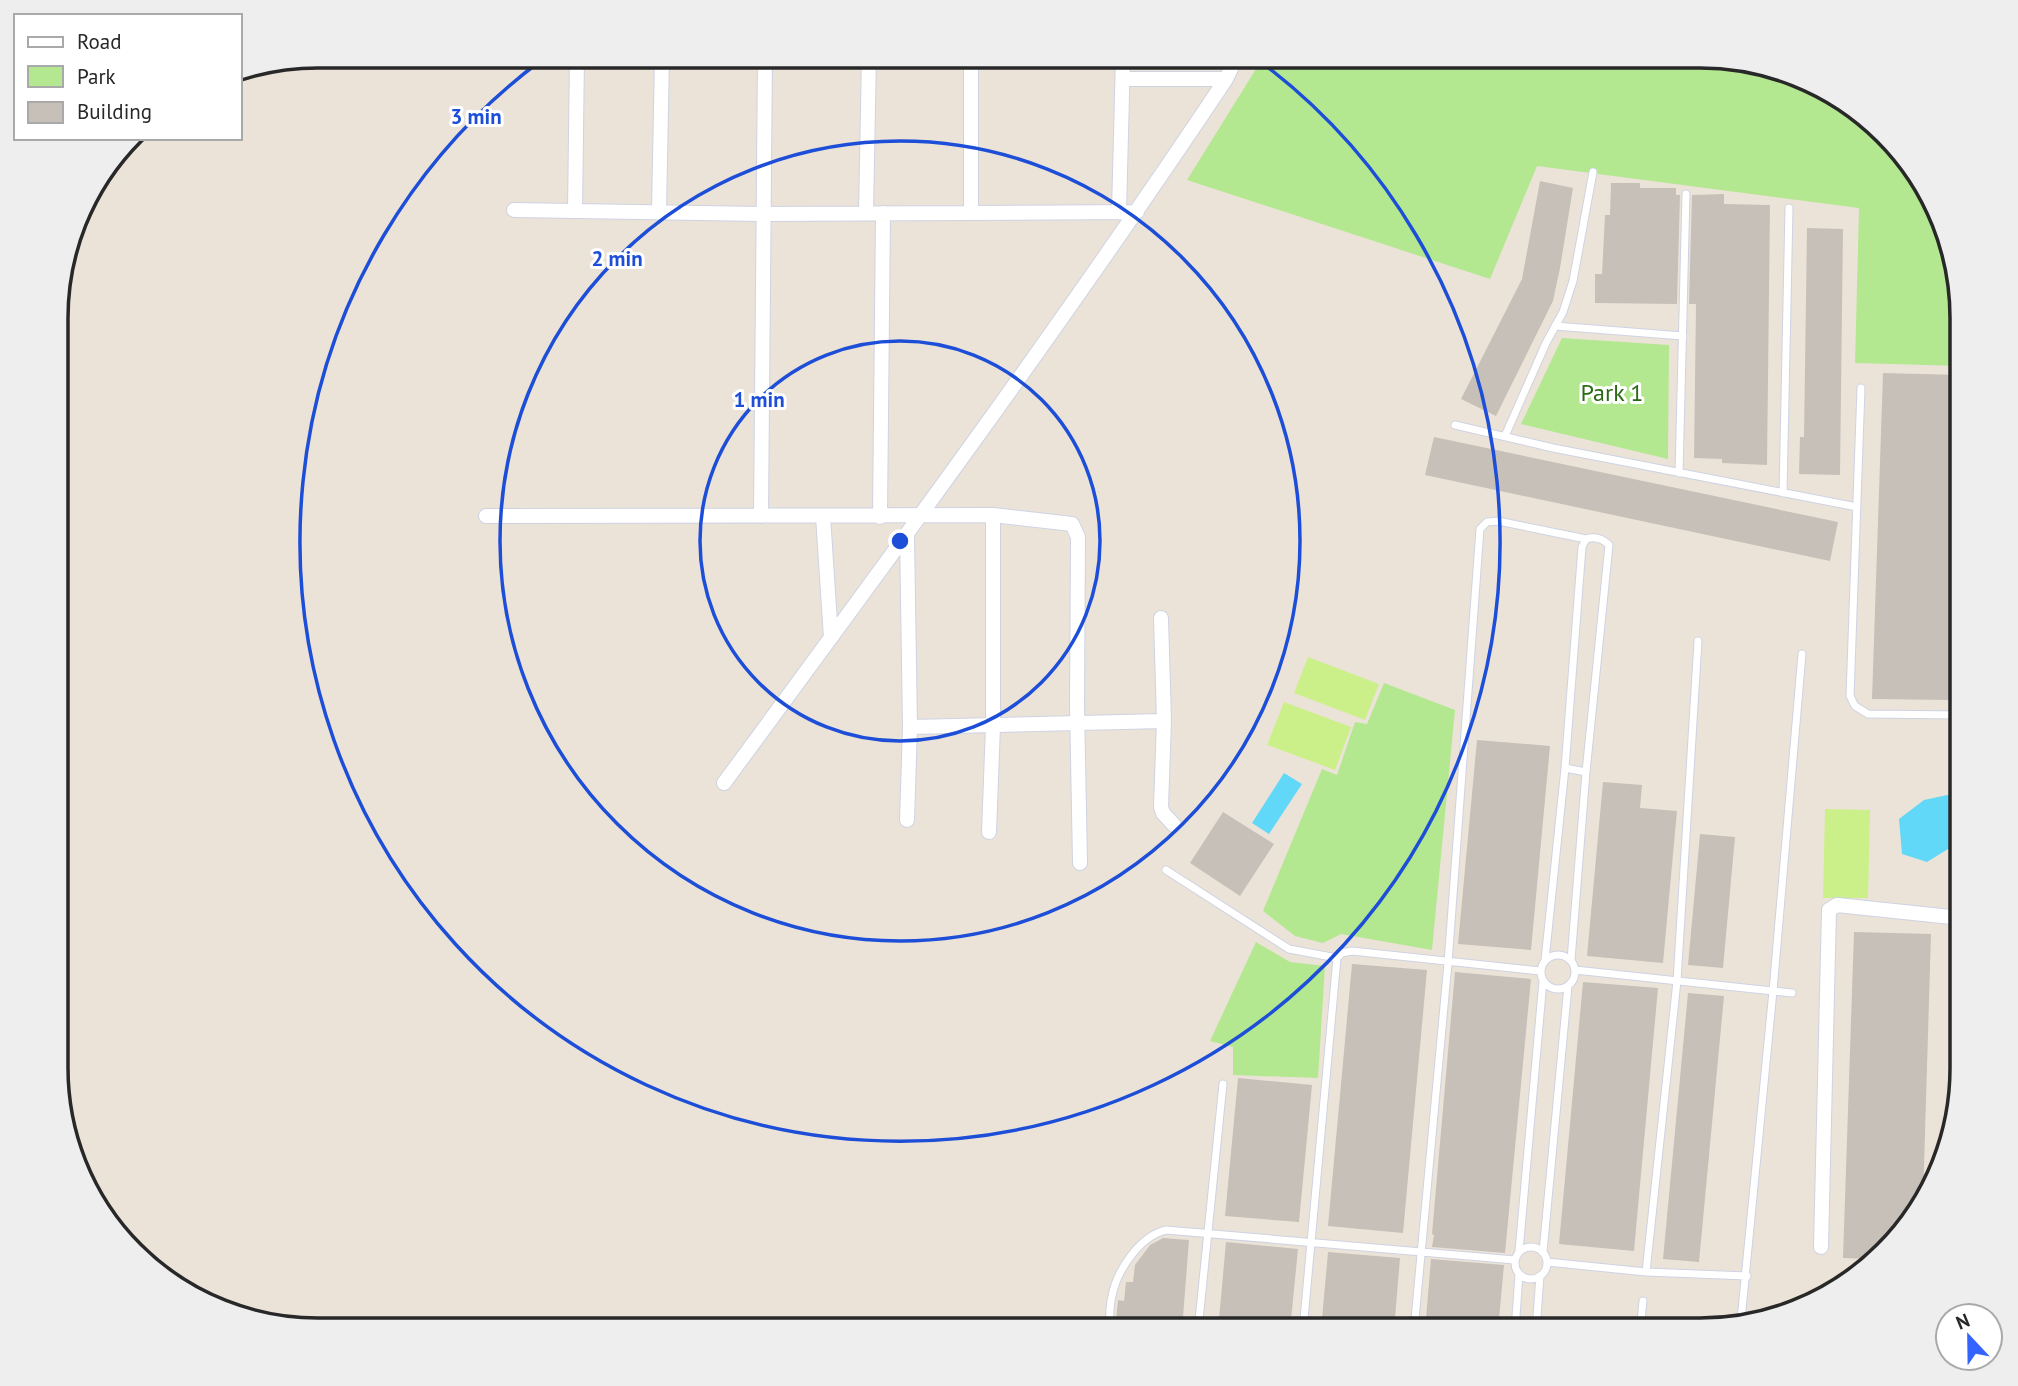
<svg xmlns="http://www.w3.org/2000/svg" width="2018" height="1386" font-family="'PT Sans',sans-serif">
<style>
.green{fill:#b3e890}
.pitch{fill:#cbf08a}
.water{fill:#62d8f8}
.building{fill:#c7c0b8}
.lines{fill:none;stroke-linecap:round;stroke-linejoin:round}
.service-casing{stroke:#ced3e3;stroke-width:9}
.minor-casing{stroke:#ced3e3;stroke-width:16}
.service{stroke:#fff;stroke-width:7}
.minor{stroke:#fff;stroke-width:14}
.ring{fill:none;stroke:#1d4ed8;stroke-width:3.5}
.labels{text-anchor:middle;stroke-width:6;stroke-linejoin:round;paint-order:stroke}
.park-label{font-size:24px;fill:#2a6a14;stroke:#fff}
.rim{fill:none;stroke:#282828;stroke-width:3.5}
.centre{fill:#1d4ed8;stroke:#fff;stroke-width:3.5}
.ring-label{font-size:21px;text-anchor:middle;font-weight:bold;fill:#1d4ed8;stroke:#fff;stroke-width:6;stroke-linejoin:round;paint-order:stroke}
</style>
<rect width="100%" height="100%" fill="#ece3d8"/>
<path class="green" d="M1264,56L1693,57L1828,93L1859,110L1935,202L1961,301V366L1855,363L1859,208L1537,166L1490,279L1187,180Z
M1562,338L1669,345L1668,459L1521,424Z
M1384,683L1455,710L1432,950L1341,934L1323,943L1295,936L1263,911L1322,769L1337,775L1355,722L1367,724Z
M1256,942L1290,962L1325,966L1318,1078L1233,1075V1047L1210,1041Z"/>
<path class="pitch" d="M1308,657L1379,684L1365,720L1294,693Z
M1284,702L1351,727L1335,770L1267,745Z
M1825,809L1870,810L1868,898H1823Z"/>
<path class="water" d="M1284,773L1302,784L1269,834L1252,823Z
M1952,794L1961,804V841L1927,862L1902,854L1899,819L1924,800Z"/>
<path class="building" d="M1540,181L1573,188L1560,268L1553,301L1496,416L1461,399L1522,279Z
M1611,183H1640V188H1676V195H1680L1677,304L1595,303V274H1602L1605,215H1610Z
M1724,194V204L1770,205L1767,465L1722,463V459L1694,458L1696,304H1689L1692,195Z
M1807,228L1843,229L1840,475L1799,474L1800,437H1804Z
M1883,373L1960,375L1950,700L1872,699Z
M1434,437L1838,522L1830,561L1425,475Z
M1477,740L1550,746L1531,950L1458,944Z
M1603,782L1642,785L1640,808L1677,811L1663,963L1587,956Z
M1223,812L1274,844L1240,896L1190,863Z
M1700,834L1735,837L1723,968L1688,965Z
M1854,932L1931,934L1923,1200L1908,1227L1870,1259L1843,1258Z
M1352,964L1427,970L1403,1233L1328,1226Z
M1455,972L1531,979L1505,1253L1432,1247L1434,1235L1432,1234Z
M1583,982L1658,988L1634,1251L1559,1244Z
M1688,993L1724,996L1699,1262L1663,1259Z
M1238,1078L1312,1085L1299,1222L1225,1216Z
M1163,1238L1189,1240L1182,1330H1115L1118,1300L1124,1301L1126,1282H1133L1135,1265L1150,1245Z
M1226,1242L1298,1249L1290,1330H1218Z
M1328,1252L1400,1258L1394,1330H1321Z
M1431,1259L1504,1265L1498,1330H1425Z"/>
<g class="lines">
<defs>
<path id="service" d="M1555,326L1683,336
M1861,388L1850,696L1855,706L1868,714L1961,715
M1455,425L1553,448L1857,507
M1505,436L1546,343L1563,312L1573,281L1593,172
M1679,473L1686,194
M1783,493L1789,208
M1565,768L1586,772
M1166,870L1289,949L1337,958
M1541 972a17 17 0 1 1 34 0a17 17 0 1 1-34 0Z
M1545,960L1565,768L1582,547L1586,539C1595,536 1602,538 1609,545L1586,772L1571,960
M1575,970L1792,993
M1515 1263a16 16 0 1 1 32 0a16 16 0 1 1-32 0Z
M1519,1251L1543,981
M1543,1252L1568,986
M1547,1262L1646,1272L1677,981L1698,641
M1646,1272L1747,1276
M1741,1320L1773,991L1802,654
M1109,1330C1110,1319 1109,1307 1112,1296C1117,1270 1140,1236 1166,1230L1515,1260
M1198,1330L1223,1084
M1303,1330L1337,958L1342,953L1352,951L1540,971
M1414,1330L1448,963L1480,529L1487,522L1498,521L1586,539
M1515,1330L1519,1274
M1536,1330L1540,1276
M1640,1330L1643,1301"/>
<path id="minor" d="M1123,79H1226
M514,210L762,214L1137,212
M575,211L577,56
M971,211V56
M659,212L662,56
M1119,212L1123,56
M866,213L869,56
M486,516L993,515L1072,524L1078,537L1077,705L1080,863
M761,516L765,56
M823,516L831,638
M880,517L883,213
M1161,618L1164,721L1161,807L1163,813L1174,825
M910,727L1164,721
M724,783C895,551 1066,319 1226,79L1237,56
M907,820L910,727L907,535
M989,832L993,726V515
M1956,1111L1961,888
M1821,1247L1829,910L1837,905L1961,918"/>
</defs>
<use href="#service" class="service-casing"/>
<use href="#minor" class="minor-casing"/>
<use href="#service" class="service"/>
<use href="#minor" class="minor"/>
</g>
<g class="ring">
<circle cx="900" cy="541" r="200"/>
<circle cx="900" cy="541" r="400"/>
<path d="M1257 59A600 600 0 1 1 543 59"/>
</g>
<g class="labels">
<g class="park-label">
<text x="1612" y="401">Park 1</text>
</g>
</g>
<path d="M0 0H2018V1386H0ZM318 68H1700A250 250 0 0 1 1950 318V1068A250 250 0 0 1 1700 1318H318A250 250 0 0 1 68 1068V318A250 250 0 0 1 318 68Z" fill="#eee" fill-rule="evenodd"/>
<path class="rim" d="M318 68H1700A250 250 0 0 1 1950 318V1068A250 250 0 0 1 1700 1318H318A250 250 0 0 1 68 1068V318A250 250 0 0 1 318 68Z"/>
<circle cx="900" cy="541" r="10" class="centre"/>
<g class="ring-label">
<text x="476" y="124">3 min</text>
<text x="617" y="266">2 min</text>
<text x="759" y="407">1 min</text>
</g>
<rect x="14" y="14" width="228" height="126" fill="#ffffff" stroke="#a9a9a9" stroke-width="2"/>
<rect x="28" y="37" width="35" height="10" fill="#ffffff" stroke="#a9a9a9" stroke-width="2"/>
<text x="77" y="49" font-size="21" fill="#282828">Road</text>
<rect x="28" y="66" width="35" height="21" fill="#b3e890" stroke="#a9a9a9" stroke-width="2"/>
<text x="77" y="84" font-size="21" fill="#282828">Park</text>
<rect x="28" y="102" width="35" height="21" fill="#c7c0b8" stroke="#a9a9a9" stroke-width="2"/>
<text x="77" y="119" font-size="21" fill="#282828">Building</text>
<g transform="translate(1969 1337) rotate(338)"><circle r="33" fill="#ffffff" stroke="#a9a9a9" stroke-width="2"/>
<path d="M0-5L12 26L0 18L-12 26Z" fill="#3364ff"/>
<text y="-10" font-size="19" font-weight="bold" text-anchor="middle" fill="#282828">N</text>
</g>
</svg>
